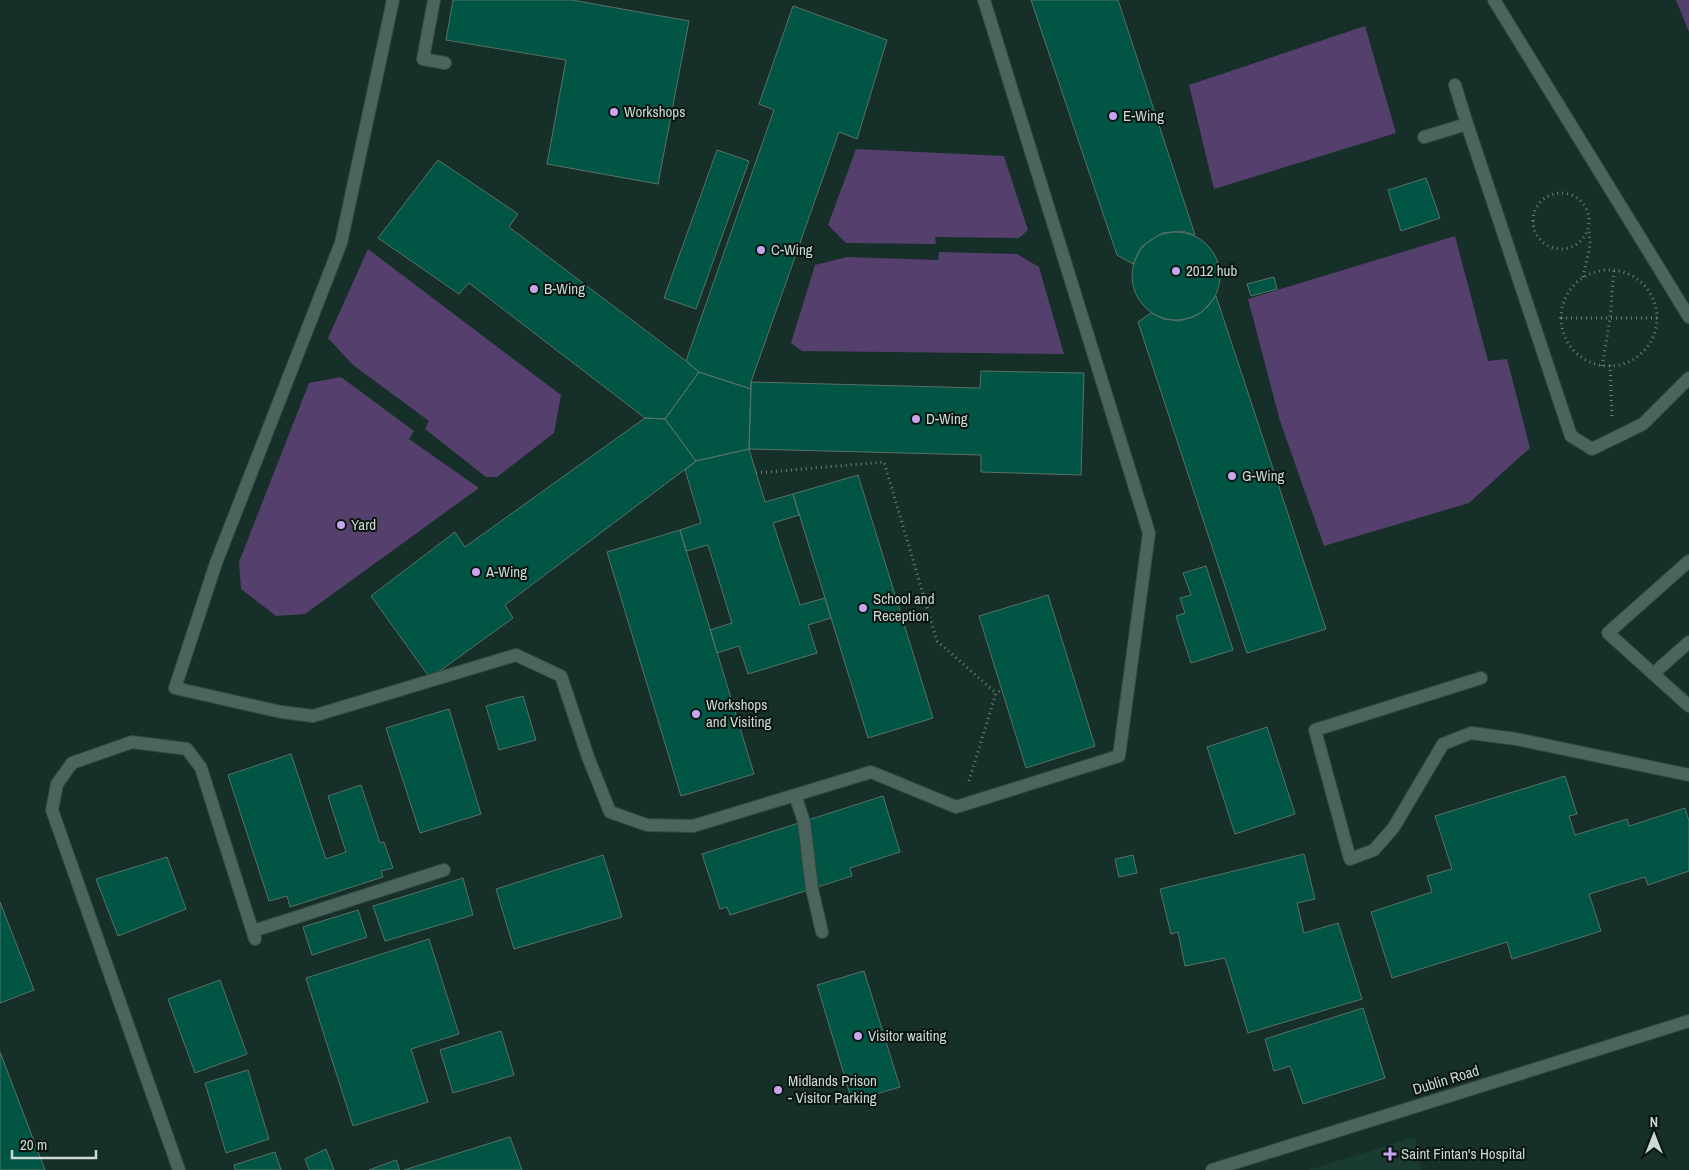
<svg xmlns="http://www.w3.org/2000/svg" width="1689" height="1170" font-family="'Archivo Narrow',sans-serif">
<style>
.built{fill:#1a3b32}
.green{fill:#553f6c}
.building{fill:#054;stroke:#58726a}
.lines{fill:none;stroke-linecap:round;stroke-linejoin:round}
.service-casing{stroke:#364944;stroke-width:14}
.secondary-casing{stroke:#364944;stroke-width:14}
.path{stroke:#6e817b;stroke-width:3;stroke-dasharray:1 4;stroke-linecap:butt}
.service{stroke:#4b645c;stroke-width:12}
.secondary{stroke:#4b645c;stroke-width:12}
.poi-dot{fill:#c9a5ee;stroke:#0a1511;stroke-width:2}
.labels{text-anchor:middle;stroke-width:4;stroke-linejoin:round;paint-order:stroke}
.poi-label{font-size:15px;fill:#cbd9d4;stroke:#0a1511;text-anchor:start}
.street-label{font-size:15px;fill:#cbd9d4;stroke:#0a1511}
</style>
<rect width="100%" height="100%" fill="#162f28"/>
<path class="built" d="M1415,1137L1421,1170H1308Z"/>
<path class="green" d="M1676,0H1689V32Z
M1365,26L1396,133L1214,189L1189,85Z
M856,149L1004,156L1028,230L1019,238L935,237L936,244L846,243L828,225Z
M1455,236L1488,361L1507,359L1530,448L1469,503L1324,546L1280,421L1248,299Z
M368,249L561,395L554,433L497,477H486L425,429L429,421L353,365L328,338Z
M939,252L1017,254L1039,267L1064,354L802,351L791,343L815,265L847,257L938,260Z
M341,377L414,431L409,439L479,488L305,614L276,616L241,589L239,562L309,383Z"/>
<path class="building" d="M453,0H572L689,21L658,184L547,164L566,60L446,40Z
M1031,0H1118L1195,235L1182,231L1162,233L1141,247L1133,264L1117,255Z
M793,6L887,40L857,139L839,132L751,382V389L699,372L686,361L774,110L759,104Z
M717,150L749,161L696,309L664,298Z
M438,160L518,214L509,227L686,361L699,372L665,419L645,418L469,283L459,294L378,238Z
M1426,178L1440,218L1401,231L1388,190Z
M1132 276a44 44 0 1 1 88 0a44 44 0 1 1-88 0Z
M1274,277L1277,289L1251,296L1247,284Z
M1216,296L1326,629L1247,653L1138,322L1151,313L1164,319L1179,321L1193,317L1202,312Z
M981,371L1084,373L1081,475L981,472V455L749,449L751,382L980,388Z
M699,372L751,389L749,449L696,461L665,419Z
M645,418L665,419L696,461L505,605L513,618L430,678L371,596L455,532L465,547Z
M749,449L765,502L793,494L799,515L773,523L800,605L825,598L831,618L808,625L817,653L748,674L739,646L717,653L710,630L732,623L708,545L686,551L680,530L701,523L685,470L696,461Z
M858,475L933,718L868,738L793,494Z
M680,530L754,774L681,796L607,552Z
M1206,566L1233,650L1191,663L1176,616L1185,613L1180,598L1191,595L1183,573Z
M1048,595L1095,746L1026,768L979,616Z
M523,696L536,740L499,750L486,706Z
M449,709L481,814L420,833L386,728Z
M1267,727L1295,814L1235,834L1207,747Z
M291,754L326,859L346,852L328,796L361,785L380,843L384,842L393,868L381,871L383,877L290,907L287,896L269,901L228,775Z
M1565,776L1577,814L1569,816L1575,835L1627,819L1629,826L1685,808L1689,821V871L1648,885L1645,877L1589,894L1601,931L1512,959L1507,942L1392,978L1371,912L1432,892L1427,876L1452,869L1435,816Z
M883,796L900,852L850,868L852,876L730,915L727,907L720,909L702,854Z
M1304,854L1315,899L1297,903L1304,933L1338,923L1362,999L1248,1033L1225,958L1185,966L1178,932L1171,934L1160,889Z
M603,855L622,917L514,949L496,889Z
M1133,855L1137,873L1119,877L1115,859Z
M167,857L186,909L118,936L96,879Z
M463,878L473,915L385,941L373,906Z
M0,902L34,990L0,1003Z
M358,910L367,937L312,955L303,927Z
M429,939L459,1034L411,1049L428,1102L353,1126L306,978Z
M864,971L900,1087L852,1101L817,985Z
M220,980L247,1054L195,1073L168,999Z
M1363,1008L1385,1078L1303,1104L1290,1066L1274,1071L1265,1039Z
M501,1031L514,1075L453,1093L440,1050Z
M0,1052L45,1170H0Z
M248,1070L269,1139L226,1153L205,1083Z
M510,1137L522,1170H404Z
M326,1149L334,1170H309L305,1159Z
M275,1152L281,1170H235L234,1165Z
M396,1160L400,1170H369Z"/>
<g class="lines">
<defs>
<path id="service" d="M393,0L341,243L216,563L175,688L281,712L313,716L516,655L561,676L588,757L610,812L647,825L693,826L871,772L956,807L1119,756L1149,533L984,0
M434,0L423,59L445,63
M1494,0L1689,317
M1455,85L1467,124L1571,436L1592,449L1643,424L1689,378
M1424,137L1467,124
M1689,561L1608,633L1689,706
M1653,674L1689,642
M1481,678L1315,730L1350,859L1374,850L1394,827L1443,744L1471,733L1516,739L1689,775
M795,795L804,822L812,889L822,932
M253,931L444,870
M179,1170L52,810L57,784L72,763L132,742L187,749L201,768L255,939"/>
<path id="secondary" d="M1212,1170L1689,1021"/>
</defs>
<use href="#service" class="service-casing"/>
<use href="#secondary" class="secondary-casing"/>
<path class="path" d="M1533 221a28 28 0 1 1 56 0a28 28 0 1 1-56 0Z
M1561 318a48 48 0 1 1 96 0a48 48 0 1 1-96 0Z
M1583,277L1590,245L1589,229
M1561,318H1657
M1610,365L1612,417
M1602,366L1610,319L1614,269
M756,473L884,462L937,641L996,693
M969,781L996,693L1002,690"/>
<use href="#service" class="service"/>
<use href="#secondary" class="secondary"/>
</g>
<g class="poi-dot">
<circle cx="614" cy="112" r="5"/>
<circle cx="1113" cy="116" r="5"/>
<circle cx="761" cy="250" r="5"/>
<circle cx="1176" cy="271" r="5"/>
<circle cx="534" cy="289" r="5"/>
<circle cx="916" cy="419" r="5"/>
<circle cx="1232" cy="476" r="5"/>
<circle cx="341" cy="525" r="5"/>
<circle cx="476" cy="572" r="5"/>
<circle cx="863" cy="608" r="5"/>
<circle cx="696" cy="714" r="5"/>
<circle cx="858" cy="1036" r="5"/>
<circle cx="778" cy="1090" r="5"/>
<path d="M1387.5 1146.5h5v5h5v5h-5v5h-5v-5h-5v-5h5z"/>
</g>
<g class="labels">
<g class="poi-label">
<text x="624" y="117">Workshops</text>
<text x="1123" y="121">E-Wing</text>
<text x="771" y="255">C-Wing</text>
<text x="1186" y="276">2012 hub</text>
<text x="544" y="294">B-Wing</text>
<text x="926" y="424">D-Wing</text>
<text x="1242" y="481">G-Wing</text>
<text x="351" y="530">Yard</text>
<text x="486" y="577">A-Wing</text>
<text x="873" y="604">School and<tspan x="873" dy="17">Reception</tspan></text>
<text x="706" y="710">Workshops<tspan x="706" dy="17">and Visiting</tspan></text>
<text x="868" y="1041">Visitor waiting</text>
<text x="788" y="1086">Midlands Prison<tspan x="788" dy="17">- Visitor Parking</tspan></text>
<text x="1401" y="1159">Saint Fintan's Hospital</text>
</g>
<g class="street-label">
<text transform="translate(1446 1080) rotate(-17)" y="5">Dublin Road</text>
</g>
</g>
<g transform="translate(1654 1135)" stroke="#0a1511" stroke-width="4" paint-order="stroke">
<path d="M0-4L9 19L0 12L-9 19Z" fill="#cbd9d4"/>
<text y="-8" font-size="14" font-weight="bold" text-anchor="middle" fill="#cbd9d4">N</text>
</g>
<path d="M12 1150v8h84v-8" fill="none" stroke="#cbd9d4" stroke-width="2.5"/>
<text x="20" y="1150" font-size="15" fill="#cbd9d4" stroke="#0a1511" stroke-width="4" paint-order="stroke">20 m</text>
</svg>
